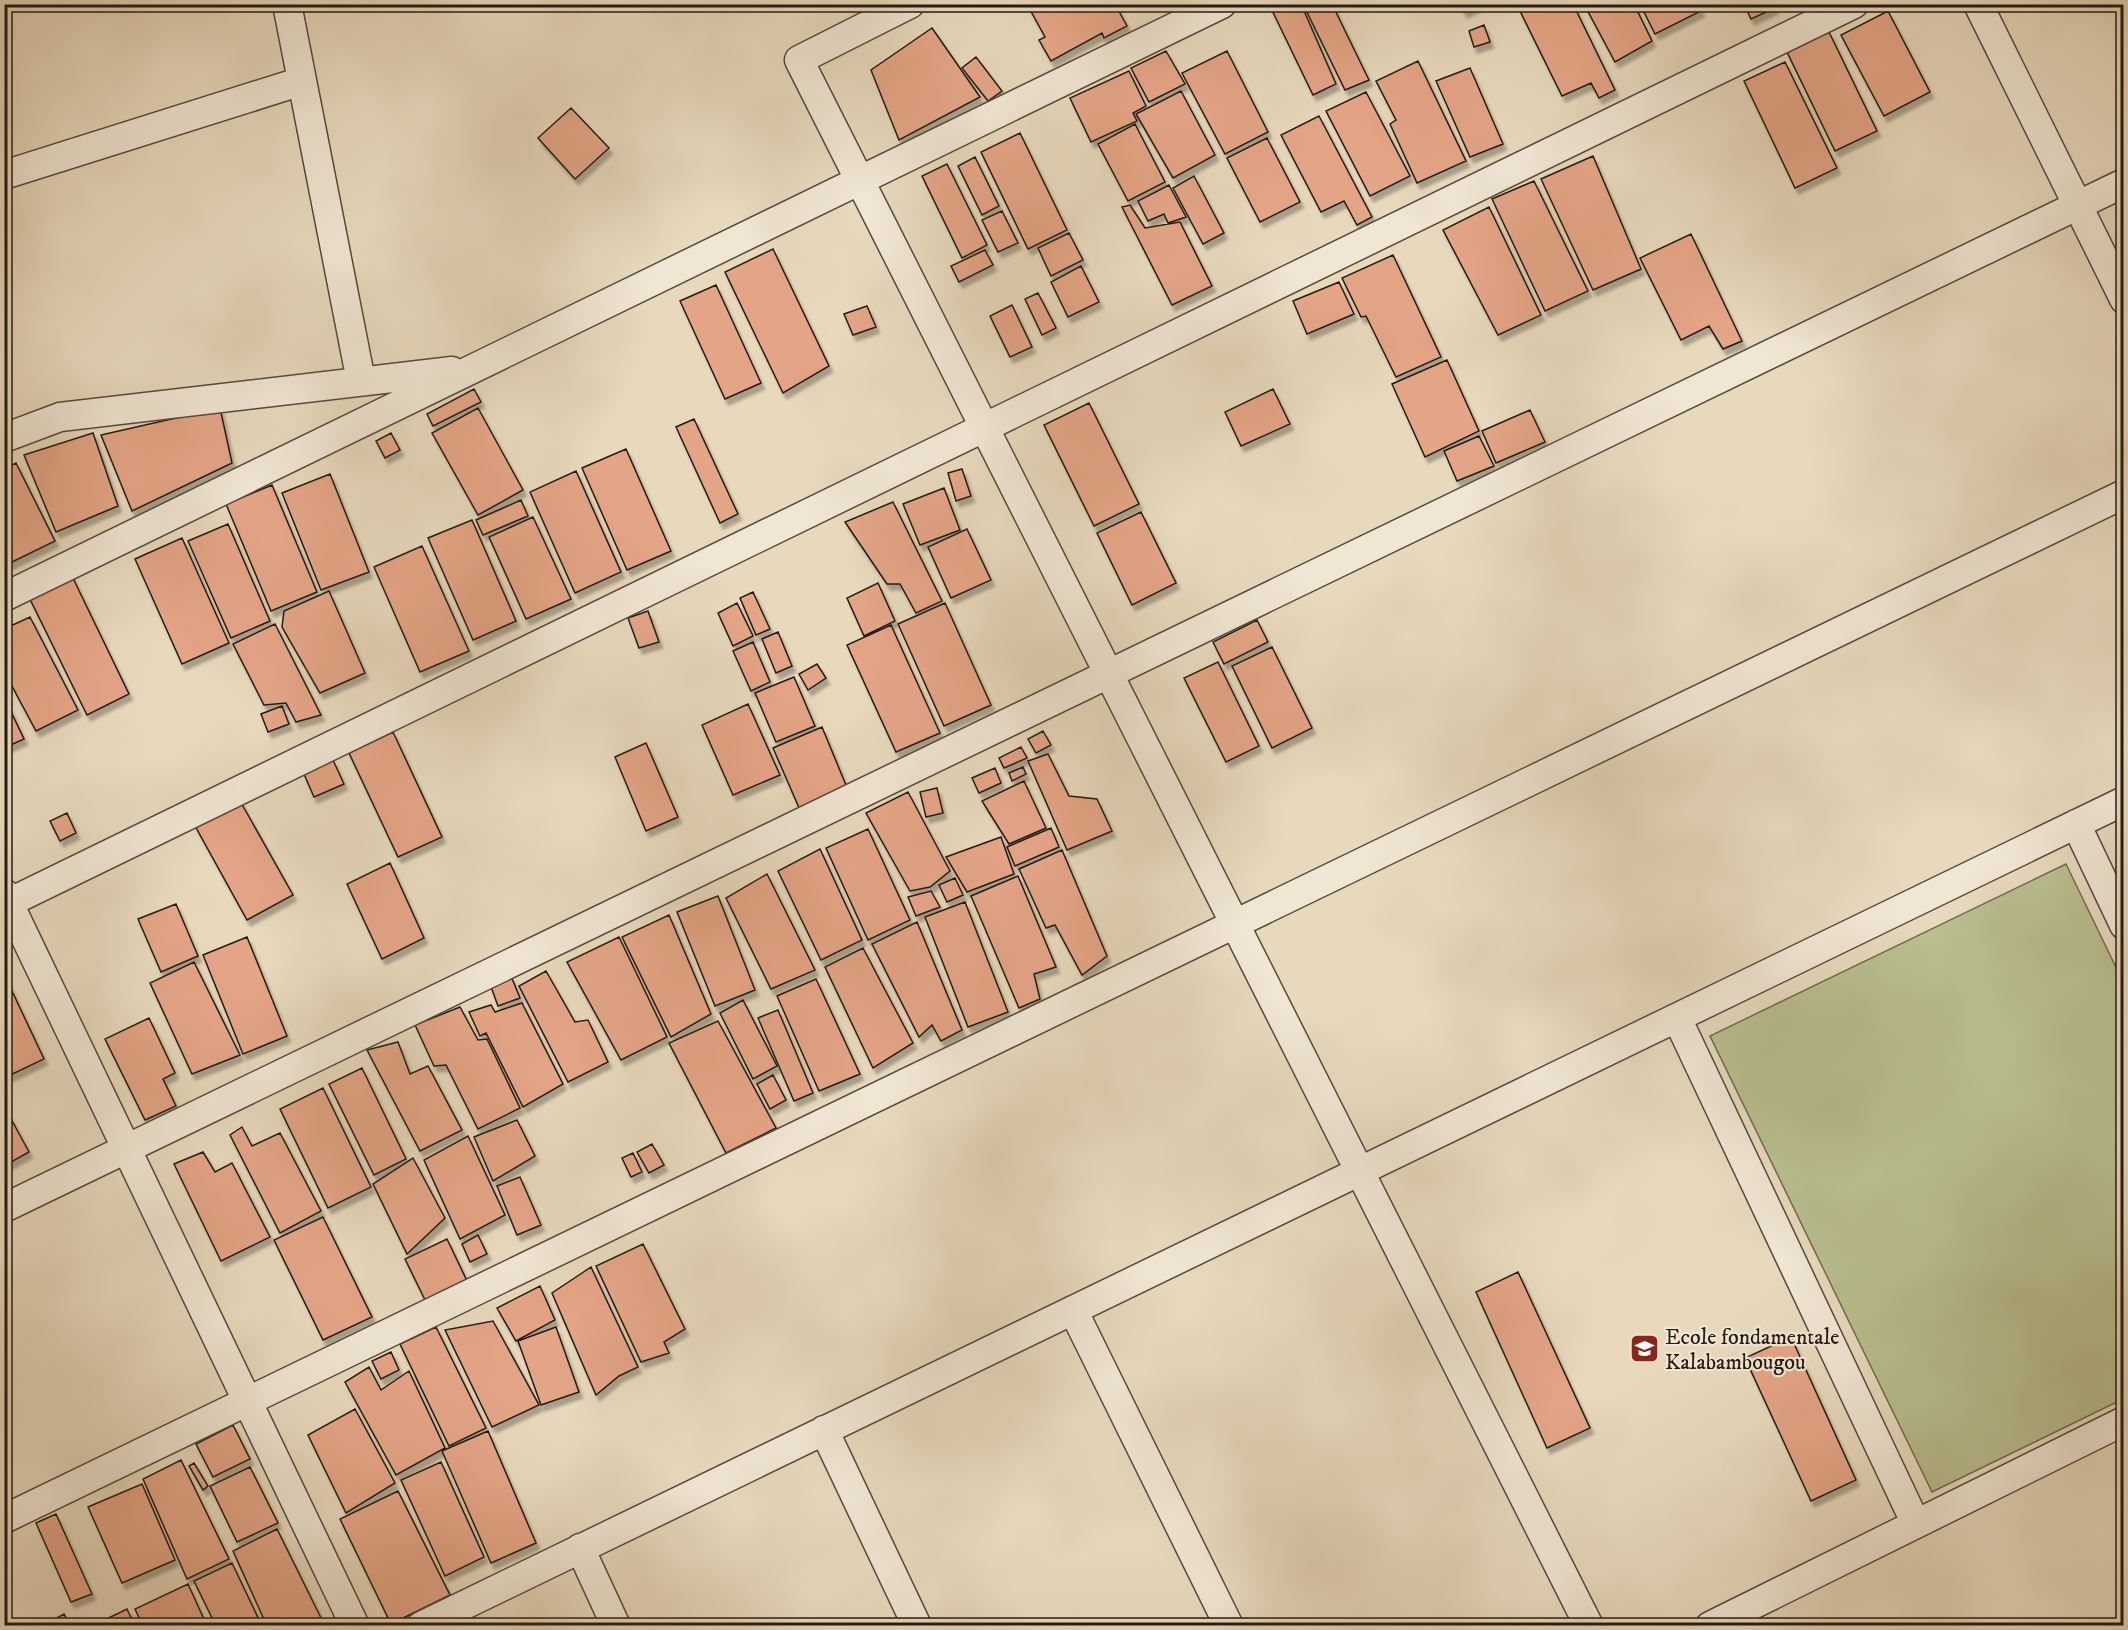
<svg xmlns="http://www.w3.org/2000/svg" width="2128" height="1630" font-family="'IM FELL DW Pica',serif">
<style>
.green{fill:#b9be8f;stroke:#6e6c50;stroke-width:1.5}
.building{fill:#e4a586;stroke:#241b12;stroke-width:1.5;filter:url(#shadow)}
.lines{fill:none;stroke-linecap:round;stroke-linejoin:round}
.minor-casing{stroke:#554a3d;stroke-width:31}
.minor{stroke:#f0e6d4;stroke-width:28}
.labels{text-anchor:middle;stroke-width:4.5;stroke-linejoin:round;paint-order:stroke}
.poi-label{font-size:22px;fill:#241b12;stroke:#f0e6d4;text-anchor:start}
</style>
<defs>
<filter id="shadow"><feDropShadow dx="3.5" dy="6" stdDeviation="1.5" flood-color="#0004"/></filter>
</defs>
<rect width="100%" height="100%" fill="#e8d9bd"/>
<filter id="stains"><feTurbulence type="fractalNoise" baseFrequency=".00333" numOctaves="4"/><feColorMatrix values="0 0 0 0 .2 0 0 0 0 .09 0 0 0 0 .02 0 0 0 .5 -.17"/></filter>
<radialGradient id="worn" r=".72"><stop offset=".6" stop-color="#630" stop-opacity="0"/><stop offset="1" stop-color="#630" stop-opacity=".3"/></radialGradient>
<path class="green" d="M2066,864L2123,982V1399L1932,1492L1710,1036Z"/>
<path class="building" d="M1027,4H1115L1127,26L1104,38L1102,33L1051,61L1039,40L1045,37Z
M1269,4H1301L1336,84L1313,95Z
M1303,4H1332L1369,80L1345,90Z
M1460,4H1480L1464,12Z
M1536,4H1573L1615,90L1599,98L1591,83L1562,96L1520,11Z
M1584,4H1634L1652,41L1615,62Z
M1640,4H1698L1701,11L1655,34Z
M1744,4H1773L1775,8L1751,19Z
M1888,11L1930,92L1884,116L1841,35Z
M1484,25L1490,42L1474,47L1469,31Z
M932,28L980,97L899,140L871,70Z
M1829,32L1877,131L1835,151L1787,52Z
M1166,51L1185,84L1149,102L1131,68Z
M1227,51L1268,132L1225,154L1182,73Z
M976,57L1002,91L988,101L962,68Z
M1418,61L1466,161L1417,183L1390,124L1396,120L1376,81Z
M1785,62L1837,168L1795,188L1744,81Z
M1470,68L1503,144L1470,157L1436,81Z
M1129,71L1146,106L1133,113L1137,121L1091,142L1070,98Z
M1181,91L1215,155L1173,178L1136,114Z
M1366,92L1410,176L1370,196L1326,111Z
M571,108L609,148L575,179L538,138Z
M1319,116L1372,217L1357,225L1344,201L1321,212L1281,135Z
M1135,124L1165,182L1128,201L1098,144Z
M1020,133L1067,230L1028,249L981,152Z
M1267,138L1300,202L1260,222L1227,158Z
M1593,156L1641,269L1593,290L1541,179Z
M975,157L999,206L982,215L958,166Z
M947,164L987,245L962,258L922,176Z
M1194,176L1224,233L1203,244L1173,188Z
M1534,181L1588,291L1545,311L1492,199Z
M1169,185L1186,217L1168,223L1164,214L1148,221L1138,201Z
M1130,205L1145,228L1180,222L1212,286L1172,305L1122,207Z
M1489,207L1541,315L1498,335L1443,230Z
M1002,211L1018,243L998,252L982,220Z
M1069,233L1083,260L1051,276L1038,248Z
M1691,234L1742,341L1723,349L1709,326L1681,340L1640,258Z
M773,249L829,366L783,393L725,272Z
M985,250L993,265L959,282L951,266Z
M1393,255L1441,357L1396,377L1366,316L1361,317L1342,278Z
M1081,266L1099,302L1068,317L1051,282Z
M1339,282L1354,314L1307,334L1293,301Z
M716,285L761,383L725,399L680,301Z
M1038,293L1056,328L1042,335L1025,299Z
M1012,305L1032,347L1010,357L990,316Z
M867,306L876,327L853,335L844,314Z
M1447,360L1479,431L1425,457L1392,384Z
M474,389L481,402L433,426L427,414Z
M1273,389L1290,424L1241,446L1225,412Z
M1089,403L1139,504L1094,526L1044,425Z
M220,408L232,463L132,511L101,435Z
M478,408L523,490L478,515L432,433Z
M1530,410L1545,442L1496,463L1482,431Z
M694,419L738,514L720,523L676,427Z
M93,433L118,506L56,532L24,455Z
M391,433L400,450L385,458L376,441Z
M1479,436L1494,466L1457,481L1444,451Z
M626,449L671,551L627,570L582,468Z
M16,463L55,541L4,566V469Z
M962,469L971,496L956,501L948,473Z
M576,471L621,572L575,593L530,492Z
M330,474L369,572L321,590L282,493Z
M272,485L317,592L271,611L226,504Z
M944,488L960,530L920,545L903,504Z
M521,500L528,516L483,535L476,520Z
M893,502L942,601L916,613L900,584H887L845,522Z
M1141,512L1176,583L1132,605L1097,533Z
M533,517L571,599L526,619L489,537Z
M472,520L516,621L473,640L428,538Z
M228,524L270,621L231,638L188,541Z
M967,529L991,580L951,598L928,547Z
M182,538L229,643L182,664L135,559Z
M422,546L469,651L420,672L374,567Z
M70,572L129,694L87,715L27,593Z
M878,583L895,621L864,636L847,598Z
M329,591L365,673L320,693L282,627L284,611Z
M753,592L770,629L756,635L740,598Z
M737,603L753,636L733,646L718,613Z
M945,603L991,705L944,726L898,624Z
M648,611L659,642L639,648L628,618Z
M30,617L78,710L36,731L4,671V629Z
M1257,620L1268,642L1224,664L1213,642Z
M275,624L321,715L296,722L286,703L264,705L233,644Z
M891,625L940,733L896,752L847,645Z
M778,632L792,666L776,673L762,639Z
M753,642L770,682L751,691L733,651Z
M1272,647L1312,728L1272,748L1232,666Z
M1218,662L1259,746L1226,762L1184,678Z
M817,664L826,678L808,690L799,674Z
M794,677L815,726L776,742L755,693Z
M4,697L24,739L4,748Z
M748,704L780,775L733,795L702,725Z
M282,706L289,724L268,732L261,714Z
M822,727L848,790L800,810L773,748Z
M1043,731L1051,745L1036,753L1028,739Z
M393,732L442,837L398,857L349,753Z
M646,743L678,817L646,831L615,757Z
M1021,747L1027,758L1004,768L999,758Z
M1048,754L1069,796L1097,799L1112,831L1067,850L1028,761Z
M333,760L344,784L314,797L304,774Z
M1023,767L1026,774L1012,781L1009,773Z
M995,768L1001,783L979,793L972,778Z
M1024,781L1046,828L1009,844L982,801Z
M937,788L943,813L926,817L920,792Z
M908,792L950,871L930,887L910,891L866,813Z
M239,799L293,895L247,920L194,824Z
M67,813L76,833L60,841L50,821Z
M1051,828L1059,847L1015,866L1007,847Z
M868,829L910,920L868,940L826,848Z
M1001,837L1014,874L967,892L946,857Z
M820,849L862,940L821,960L778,871Z
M1062,850L1107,956L1082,975L1055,925L1046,928L1019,869Z
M390,863L424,938L382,959L347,884Z
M767,874L815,970L771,989L726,898Z
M1018,876L1056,967L1034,974L1040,999L1019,1008L971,896Z
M955,878L963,895L947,902L939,885Z
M931,891L940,907L916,916L908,897Z
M718,896L755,990L715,1006L677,912Z
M965,902L1008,1012L968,1027L925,917Z
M176,904L198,956L161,972L138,919Z
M669,915L711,1014L671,1037L622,937Z
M917,922L962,1030L941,1041L932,1025L919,1037L872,944Z
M247,937L287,1036L243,1054L203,955Z
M619,937L667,1037L621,1060L567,962Z
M863,948L913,1043L873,1068L825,967Z
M194,962L240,1055L192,1074L150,983Z
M546,971L575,1022L588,1020L608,1062L568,1082L519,986Z
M4,974L44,1059L4,1078Z
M511,976L520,998L498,1006L490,984Z
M816,979L860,1074L819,1091L777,996Z
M743,1000L777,1066L753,1079L720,1013Z
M522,1003L563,1084L523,1107L486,1033L480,1036L469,1012L491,1005L495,1012Z
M460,1007L478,1040L487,1039L520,1108L478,1129L446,1065L434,1066L415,1025Z
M778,1010L813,1093L794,1101L758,1018Z
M149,1018L175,1073L163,1079L176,1106L145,1120L105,1039Z
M718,1021L776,1128L726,1153L669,1043Z
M398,1042L410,1074L428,1066L462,1130L420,1151L367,1050Z
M362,1068L406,1159L374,1175L329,1084Z
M773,1075L786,1100L770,1109L757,1084Z
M323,1088L371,1187L328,1208L280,1109Z
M4,1106L29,1152L4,1166Z
M517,1120L535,1156L493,1181L474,1137Z
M242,1127L252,1146L280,1133L321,1211L280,1233L230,1135Z
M468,1136L505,1215L460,1239L424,1160Z
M652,1144L664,1165L649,1173L637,1152Z
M203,1152L215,1172L232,1163L270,1237L221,1261L174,1164Z
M633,1153L642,1172L631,1177L622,1158Z
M413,1158L445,1218L407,1254L373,1184Z
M520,1177L541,1225L517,1235L497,1186Z
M323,1217L372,1317L323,1340L274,1240Z
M478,1235L487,1254L470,1262L462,1244Z
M447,1239L468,1283L427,1304L405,1259Z
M643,1244L685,1329L664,1342L669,1353L641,1362L596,1266Z
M591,1267L638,1367L619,1376L596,1395L552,1293Z
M1518,1272L1590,1428L1547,1448L1476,1292Z
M540,1286L555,1320L516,1341L497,1308Z
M493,1321L539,1405L492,1427L445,1330Z
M436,1327L486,1428L449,1446L400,1344Z
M556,1327L579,1392L541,1405L518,1341Z
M1791,1337L1856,1480L1811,1501L1745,1358Z
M391,1352L399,1370L381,1379L372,1361Z
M369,1367L381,1390L409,1371L445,1448L396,1475L345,1382Z
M355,1409L395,1483L346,1513L308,1435Z
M233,1425L250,1459L213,1477L196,1444Z
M488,1431L536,1543L491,1563L442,1451Z
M181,1460L229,1559L187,1579L143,1479Z
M441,1462L484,1557L445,1576L401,1480Z
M194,1463L208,1486L203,1490L189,1466Z
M250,1467L278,1523L237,1542L210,1486Z
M142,1484L175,1560L122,1583L88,1507Z
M398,1491L450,1595L391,1624L340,1519Z
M56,1514L92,1594L71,1602L36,1523Z
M277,1529L325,1626H267L233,1551Z
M232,1563L262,1626H216L194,1581Z
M188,1584L207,1626H143L135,1609Z
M127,1609L135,1626H92Z
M64,1614L71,1626H42Z"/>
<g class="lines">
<defs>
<path id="minor" d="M287,4L361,381
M910,4L799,60L1589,1626
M1978,4L2124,299
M4,175L302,81
M4,438L60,417L452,371
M4,597L1222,4
M2076,824L2124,925
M4,893L355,1626
M4,905L1854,4
M1677,1018L1916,1524
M4,1208L2124,183
M1073,1310L1229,1626
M824,1430L917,1626
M4,1519L2124,494
M580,1548L616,1626
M421,1626L2124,801
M1710,1626L2124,1421"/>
</defs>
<use href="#minor" class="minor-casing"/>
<use href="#minor" class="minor"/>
</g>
<defs>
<symbol id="school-square" viewBox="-11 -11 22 22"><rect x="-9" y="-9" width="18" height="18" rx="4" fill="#8f2418" stroke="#f0e6d4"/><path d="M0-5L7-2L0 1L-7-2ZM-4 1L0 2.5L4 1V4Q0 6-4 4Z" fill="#fff"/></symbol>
</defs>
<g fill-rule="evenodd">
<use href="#school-square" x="1628" y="1332" width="33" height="33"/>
</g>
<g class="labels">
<g class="poi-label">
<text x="1665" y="1344">Ecole fondamentale<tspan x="1665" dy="25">Kalabambougou</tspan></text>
</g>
</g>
<rect width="2128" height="1630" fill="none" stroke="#e8d9bd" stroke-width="24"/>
<rect x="6" y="6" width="2116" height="1618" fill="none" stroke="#241b12" stroke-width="3"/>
<rect x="12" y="12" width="2104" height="1606" fill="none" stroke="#241b12" stroke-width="1.5"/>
<rect width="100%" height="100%" filter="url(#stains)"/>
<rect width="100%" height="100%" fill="url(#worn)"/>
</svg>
